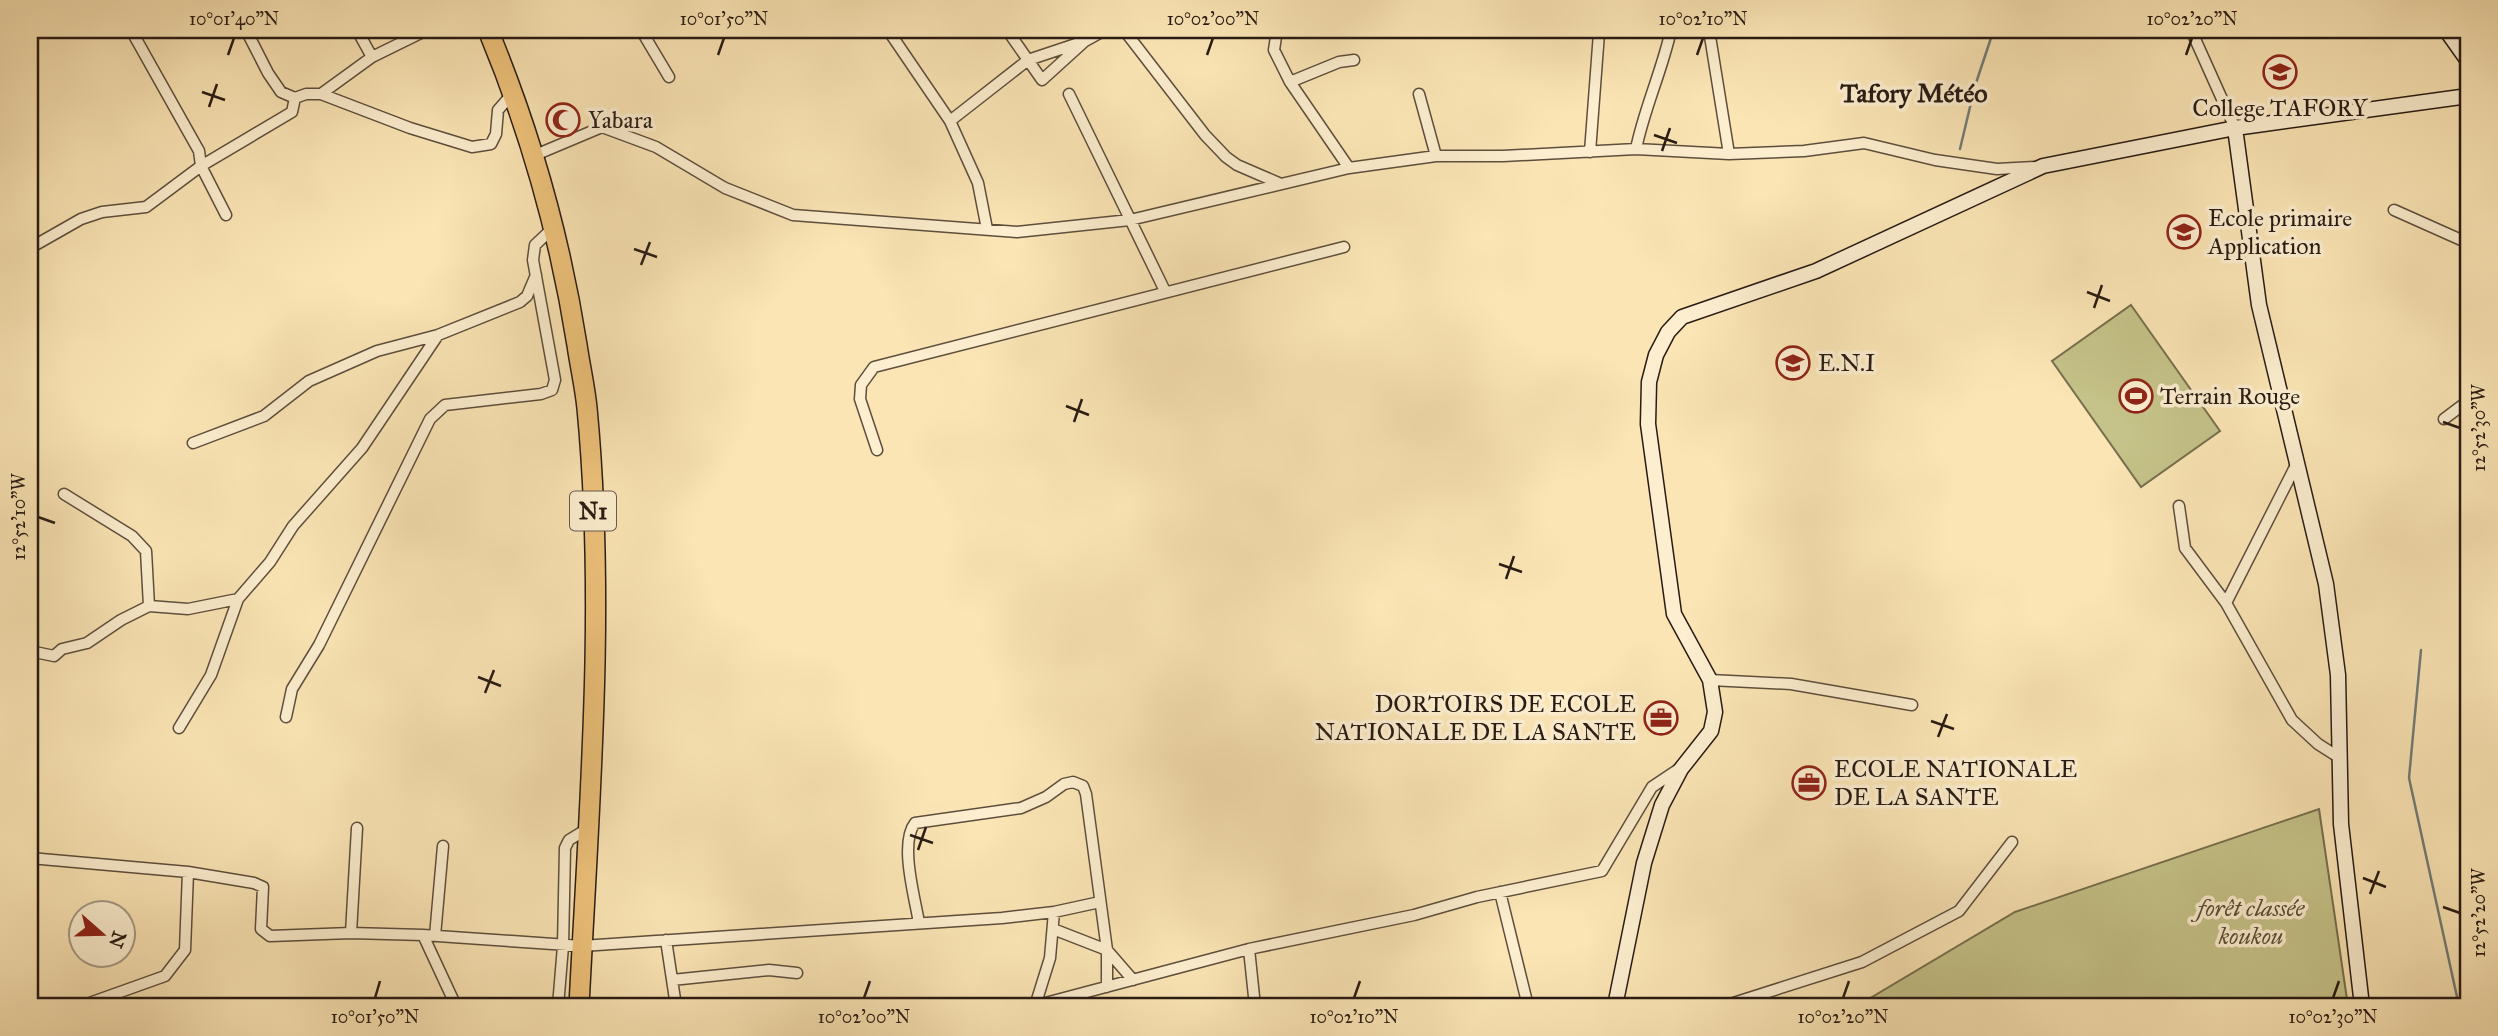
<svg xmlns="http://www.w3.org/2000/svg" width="2498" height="1036" font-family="'IM FELL Great Primer',serif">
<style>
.green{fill:#c5c389;stroke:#766f4e;stroke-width:2}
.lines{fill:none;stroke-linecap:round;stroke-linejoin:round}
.stream{stroke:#737c78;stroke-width:2.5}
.street-casing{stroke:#5d4e3c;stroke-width:13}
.secondary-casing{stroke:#281b14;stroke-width:17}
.highway-casing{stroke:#281b14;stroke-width:22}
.street{stroke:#fceecf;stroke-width:10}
.secondary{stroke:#fceecf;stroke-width:14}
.highway{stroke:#eec27a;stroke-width:19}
.ticks{fill:none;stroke:#281b14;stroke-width:2.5}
.labels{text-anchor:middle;stroke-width:7;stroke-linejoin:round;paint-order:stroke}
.shield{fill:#fceecf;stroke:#685a4c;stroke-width:2}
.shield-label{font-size:23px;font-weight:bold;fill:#281b14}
.poi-label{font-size:24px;fill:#281b14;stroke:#fceecf;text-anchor:start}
.park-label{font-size:24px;font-style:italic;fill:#574d37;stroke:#fceecf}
.neighbourhood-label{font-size:26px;font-weight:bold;fill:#281b14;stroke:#fceecf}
.neatline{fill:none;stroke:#281b14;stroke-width:2.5}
.ticks-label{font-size:18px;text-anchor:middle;fill:#281b14}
</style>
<rect width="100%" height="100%" fill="#fbe5b5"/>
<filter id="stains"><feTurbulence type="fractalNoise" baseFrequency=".00286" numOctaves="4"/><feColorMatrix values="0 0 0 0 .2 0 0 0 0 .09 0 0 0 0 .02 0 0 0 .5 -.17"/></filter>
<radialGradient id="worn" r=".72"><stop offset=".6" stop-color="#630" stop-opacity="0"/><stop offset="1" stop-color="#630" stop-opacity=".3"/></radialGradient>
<path class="green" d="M2131,305L2220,431L2141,487L2052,361Z
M2319,809L2348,1006H1857L2015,912Z"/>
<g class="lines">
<path class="stream" d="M1960,149L1975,86L1993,32L1991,30
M2421,650L2409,778L2459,1006"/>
<defs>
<path id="street" d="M131,30L199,151L201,166L226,215
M246,30L268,73L281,92L295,98
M357,30L372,57
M641,30L669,77
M888,30L950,121L978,183L987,229
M1007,30L1042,80L1085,41L1105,30
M1124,30L1205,135L1226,157L1237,165L1281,184
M1277,30L1274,50L1290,82L1349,168
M1709,30L1729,154
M2191,30L2235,128
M1290,82L1339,62L1354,60
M321,94L372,57L427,30
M1069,94L1165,291
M1419,94L1436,156
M950,121L1028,60L1085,41
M1636,149C1644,109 1662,71 1671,30
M1590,152L1599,33
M533,156L602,127L656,147L725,188L793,215L1017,232L1130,220L1349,168L1436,156H1503L1636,149L1729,154L1804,151L1864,143L1935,160L1997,169L2036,167
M2394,210L2468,243
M30,248L81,219L102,212L146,207L201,166L292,112L295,98L306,94H321L410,128L472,147L491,144L496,134L498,110L512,94
M2444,419L2468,401
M193,443L264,416L309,381L377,351L438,335L520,302L527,296L536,275
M877,450L860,399L861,385L874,367L1344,247
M64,494L132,536L146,551L149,606
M2179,506L2185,548L2226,603L2292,720L2318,744L2340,758
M2226,603L2297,463
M30,651L54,656L62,649L87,643L121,620L149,606L188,609L238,599
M1710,680L1791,684L1912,705
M286,717L292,689L319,645L430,419L445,405L541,394L552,390L555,380L533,260L535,245L554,227
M179,728L211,675L238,599L270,562L293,526L362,448L438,335
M30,858L188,872L254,883L263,887L261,929L270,936L351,933L423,935L582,946L1002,918L1054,912L1100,902
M1500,892L1528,1006
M919,923C915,898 899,843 915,823L1021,808L1046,797L1064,784L1073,782L1083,786L1086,794L1107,950L1133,980
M1053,929L1107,950V987
M351,933L357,828
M423,935L456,1006
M435,936L443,846
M666,940L676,1006
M1249,949L1255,1006
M672,980L769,970L797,973
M81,1006L165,976L185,950L188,872
M558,1006L563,946L565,848L569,840L587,829
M1034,1006L1249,949L1414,915L1477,897L1602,871L1652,787L1679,769
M1035,1006L1050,958L1054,912
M1724,1006L1862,962L1959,911L2012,842"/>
<path id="secondary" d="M2446,30L2468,61
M2235,128L2259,305L2326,584L2338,675L2341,824L2362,1006
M1615,1006L1644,863L1662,805L1681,769L1711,731L1715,712L1710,680L1674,614L1648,424L1649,382L1656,355L1668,332L1682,317L1816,271L2043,166L2235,128L2468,96"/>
<path id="highway" d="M488,30C530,131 560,237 577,345C580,366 585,387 587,408C606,607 589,807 579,1006"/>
</defs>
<use href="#street" class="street-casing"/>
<use href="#secondary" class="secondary-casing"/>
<use href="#highway" class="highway-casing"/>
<use href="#street" class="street"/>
<use href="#secondary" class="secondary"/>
<use href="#highway" class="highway"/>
</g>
<path class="ticks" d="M228,55L234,38M718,55L724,38M1207,55L1213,38M1697,55L1703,38M2186,55L2192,38M202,92L225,100M209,107L217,84M1654,135L1677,143M1662,151L1670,128M634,249L657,257M641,265L650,242M2087,292L2110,301M2094,308L2102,285M1066,406L1089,415M1074,422L1082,399M2443,422L2460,428M38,517L55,523M1499,564L1522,572M1506,579L1514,556M478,677L501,686M485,693L494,670M1931,721L1954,729M1938,737L1947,714M910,835L933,843M918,850L926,827M2363,878L2386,887M2370,894L2379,871M2443,907L2460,913M375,998L380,981M864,998L870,981M1354,998L1360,981M1843,998L1849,981M2333,998L2339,981"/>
<defs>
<symbol id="university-ring" viewBox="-11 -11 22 22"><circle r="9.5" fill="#fceecf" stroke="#8f2418" stroke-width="1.5"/><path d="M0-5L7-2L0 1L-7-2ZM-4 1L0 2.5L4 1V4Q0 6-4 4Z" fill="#8f2418"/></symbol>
<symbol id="mosque-ring" viewBox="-11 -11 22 22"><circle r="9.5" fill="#fceecf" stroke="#8f2418" stroke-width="1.5"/><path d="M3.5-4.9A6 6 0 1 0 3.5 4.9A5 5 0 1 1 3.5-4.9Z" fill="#8f2418"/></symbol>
<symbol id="school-ring" viewBox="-11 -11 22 22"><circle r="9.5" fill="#fceecf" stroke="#8f2418" stroke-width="1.5"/><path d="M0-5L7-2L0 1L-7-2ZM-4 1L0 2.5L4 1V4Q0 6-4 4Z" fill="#8f2418"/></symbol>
<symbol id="stadium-ring" viewBox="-11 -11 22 22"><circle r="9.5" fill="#fceecf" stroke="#8f2418" stroke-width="1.5"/><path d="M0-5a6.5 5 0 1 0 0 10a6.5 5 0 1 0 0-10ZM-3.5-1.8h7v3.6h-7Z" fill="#8f2418"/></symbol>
<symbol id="office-ring" viewBox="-11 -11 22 22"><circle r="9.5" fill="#fceecf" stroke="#8f2418" stroke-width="1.5"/><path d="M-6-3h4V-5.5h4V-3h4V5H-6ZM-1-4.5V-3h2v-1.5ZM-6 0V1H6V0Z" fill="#8f2418"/></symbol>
</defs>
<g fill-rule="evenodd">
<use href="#university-ring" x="2261" y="53" width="38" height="38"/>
<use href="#mosque-ring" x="544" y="101" width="38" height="38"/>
<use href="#school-ring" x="2165" y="213" width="38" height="38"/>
<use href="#university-ring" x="1774" y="344" width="38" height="38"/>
<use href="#stadium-ring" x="2117" y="377" width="38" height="38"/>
<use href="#office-ring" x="1642" y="699" width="38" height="38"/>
<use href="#office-ring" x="1790" y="764" width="38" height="38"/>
</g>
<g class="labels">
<rect class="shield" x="570" y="491.5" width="46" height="39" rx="5"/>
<g class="shield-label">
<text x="593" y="519">N1</text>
</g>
<g class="poi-label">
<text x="2280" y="116" text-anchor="middle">College TAFORY</text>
<text x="588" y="128">Yabara</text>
<text x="2208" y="226">Ecole primaire<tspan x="2208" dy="28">Application</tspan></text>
<text x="1818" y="371">E.N.I</text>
<text x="2160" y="404">Terrain Rouge</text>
<text x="1636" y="712" text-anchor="end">DORTOIRS DE ECOLE<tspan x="1636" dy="28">NATIONALE DE LA SANTE</tspan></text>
<text x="1834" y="777">ECOLE NATIONALE<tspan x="1834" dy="28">DE LA SANTE</tspan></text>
</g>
<g class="park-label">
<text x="2251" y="916">forêt classée<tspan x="2251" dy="28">koukou</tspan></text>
</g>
<g class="neighbourhood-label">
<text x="1914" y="102">Tafory Météo</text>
</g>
</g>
<rect width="2498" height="1036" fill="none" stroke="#fbe5b5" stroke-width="77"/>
<g transform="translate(102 934) rotate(110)"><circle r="33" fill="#fceecf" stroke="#a79a84" stroke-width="2"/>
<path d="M0-5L12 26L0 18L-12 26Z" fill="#8f2418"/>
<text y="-10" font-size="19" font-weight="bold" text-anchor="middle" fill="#281b14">N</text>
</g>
<rect x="38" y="38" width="2422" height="960" class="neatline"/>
<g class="ticks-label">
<text x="234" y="25">10°01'40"N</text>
<text x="724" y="25">10°01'50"N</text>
<text x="1213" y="25">10°02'00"N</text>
<text x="1703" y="25">10°02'10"N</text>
<text x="2192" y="25">10°02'20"N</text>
<text transform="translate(2479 428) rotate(-90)" y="6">12°52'30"W</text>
<text transform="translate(19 517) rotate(-90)" y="6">12°52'10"W</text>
<text transform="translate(2479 913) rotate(-90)" y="6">12°52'20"W</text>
<text x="375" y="1023">10°01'50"N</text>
<text x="864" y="1023">10°02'00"N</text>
<text x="1354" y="1023">10°02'10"N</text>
<text x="1843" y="1023">10°02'20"N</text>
<text x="2333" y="1023">10°02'30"N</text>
</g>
<rect width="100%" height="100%" filter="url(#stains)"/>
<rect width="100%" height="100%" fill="url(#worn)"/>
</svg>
